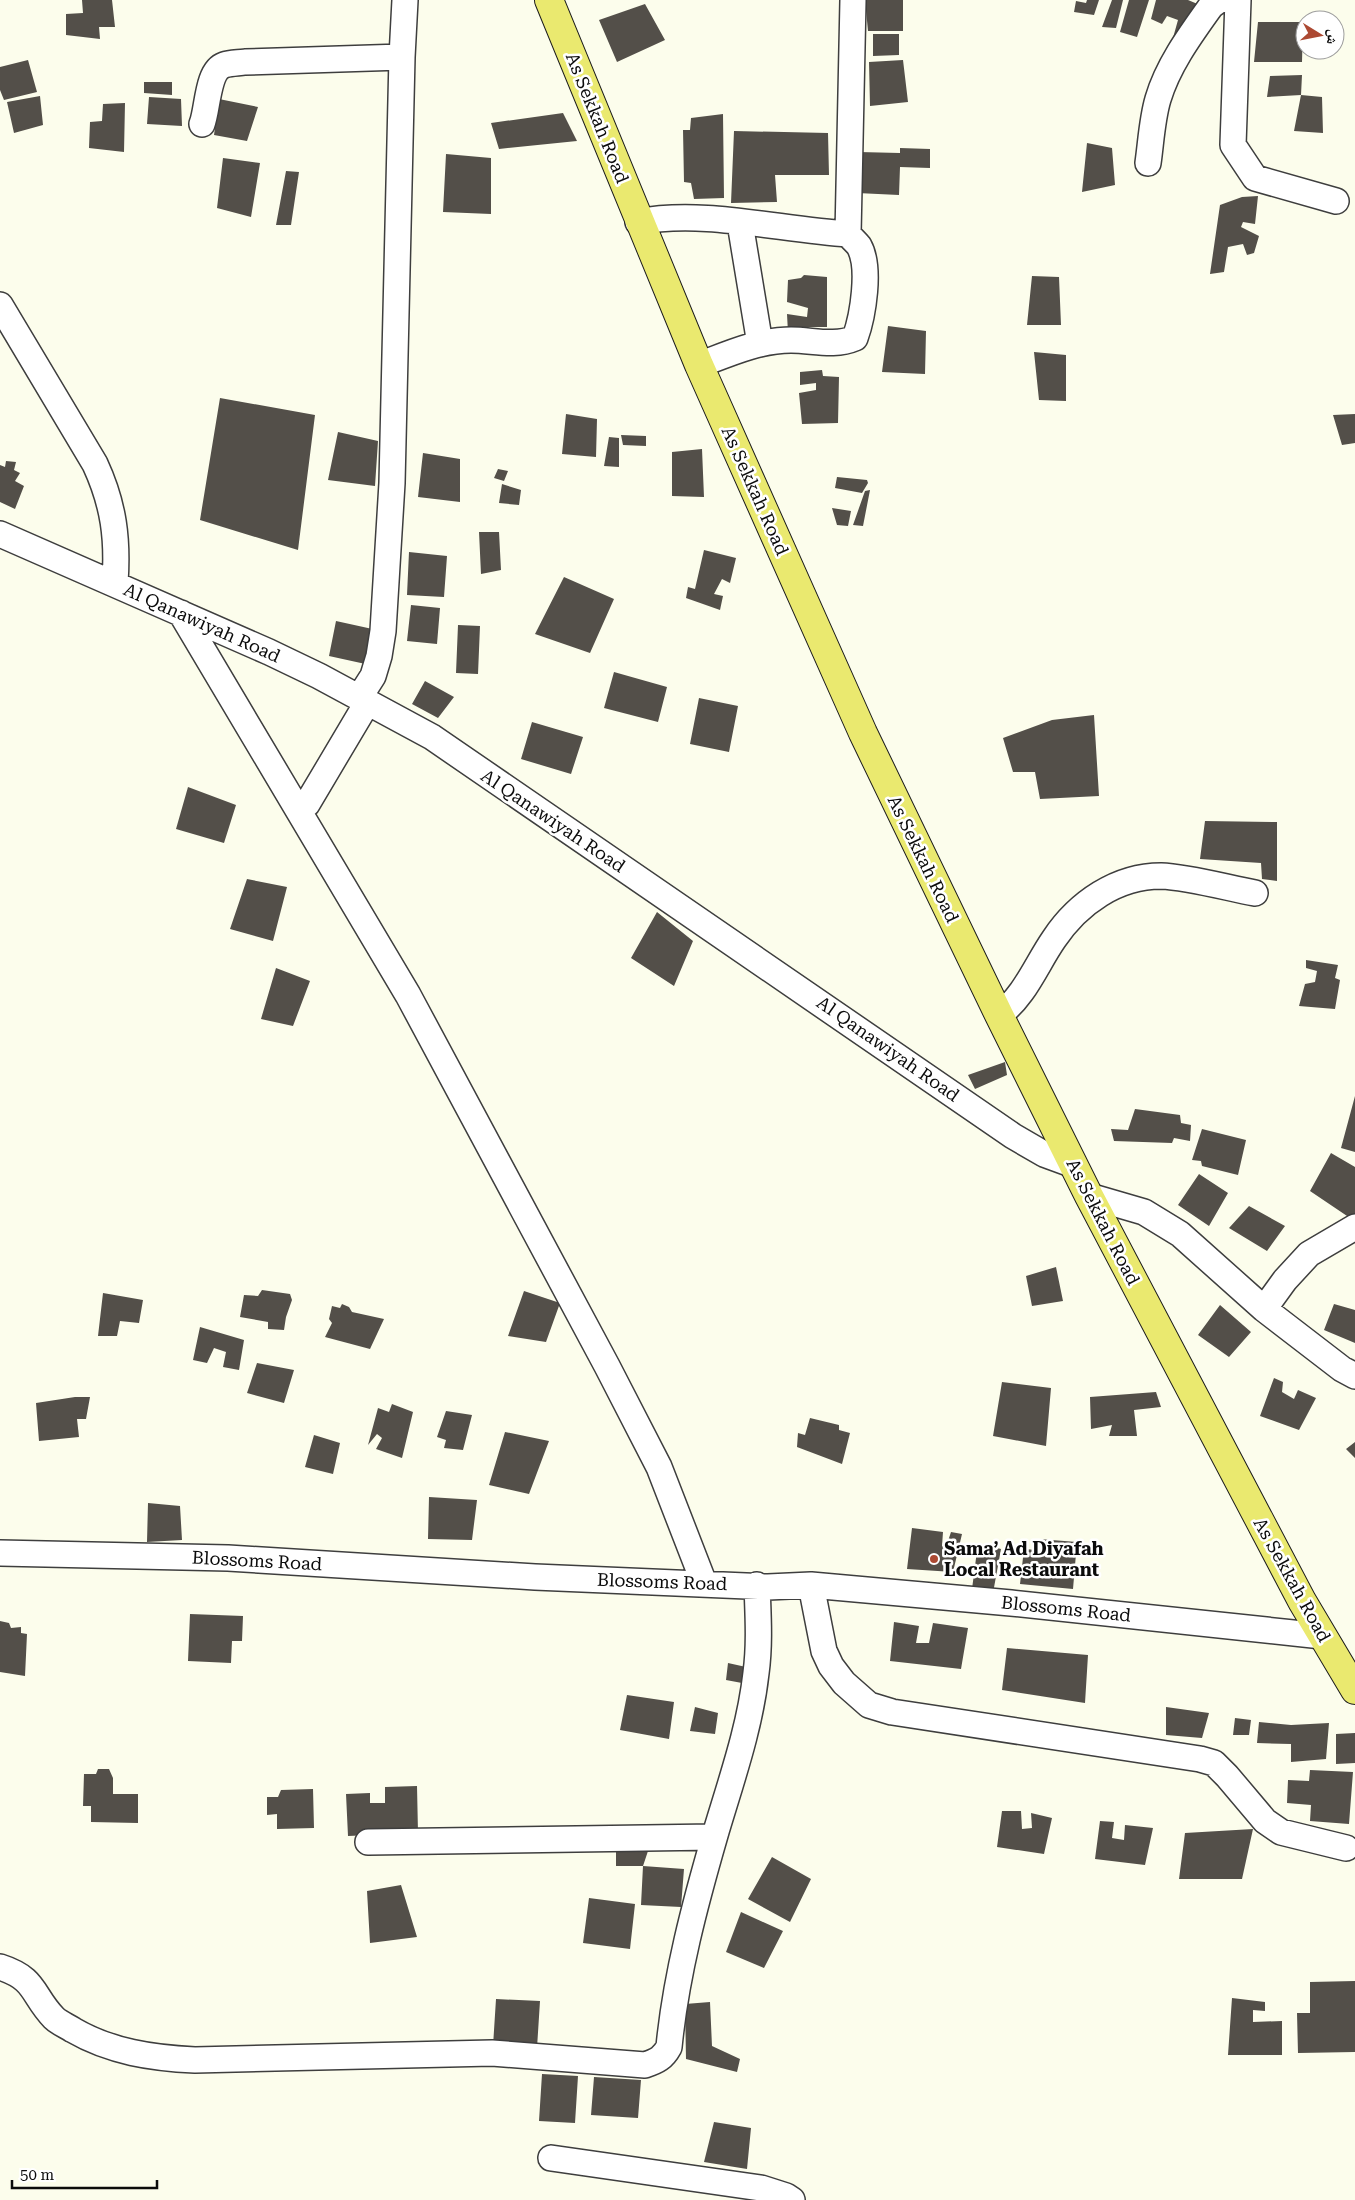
<svg xmlns="http://www.w3.org/2000/svg" width="1355" height="2200" font-family="'Roboto Serif','Noto Naskh Arabic',serif">
<style>
.building{fill:#534f49}
.lines{fill:none;stroke-linecap:round;stroke-linejoin:round}
.minor-casing{stroke:#3e3e3e;stroke-width:28}
.major-casing{stroke:#1c1c1c;stroke-width:30}
.minor{stroke:#fff;stroke-width:25}
.major{stroke:#eae96f;stroke-width:28}
.poi-dot{fill:#ac4932;stroke:#fff;stroke-width:2}
.labels{text-anchor:middle;stroke-width:5;stroke-linejoin:round;paint-order:stroke}
.street-label{font-size:18px;fill:#0b0b0b;stroke:#fff}
.poi-label{font-size:18px;font-weight:bold;fill:#0b0b0b;stroke:#fff;text-anchor:start}
</style>
<rect width="100%" height="100%" fill="#fcfdec"/>
<path class="building" d="M82,0H112L115,27H99L100,39L66,35V14L83,13Z
M865,0H903V31H868Z
M1087,0H1099L1094,15L1074,12L1076,1L1086,3Z
M1112,0H1123L1116,28L1102,27Z
M1129,0H1149L1137,37L1120,32Z
M1156,0H1188L1200,5L1171,45L1178,20L1167,16L1162,24L1151,19Z
M645,4L665,40L617,62L599,20Z
M1258,22H1303L1302,62H1254Z
M873,34H899V55L873,56Z
M28,60L37,92L4,100L0,90V67Z
M903,60L908,102L870,106L869,62Z
M1302,75L1301,95L1267,97L1270,76Z
M144,82H172V95L144,93Z
M1301,95L1322,97L1323,133L1294,131Z
M40,96L43,125L14,133L7,102Z
M149,97L181,99L182,126L147,124Z
M219,99L258,107L247,141L214,135Z
M125,103L124,152L89,148L90,122L102,121L103,104Z
M563,113L577,141L499,149L491,123Z
M723,114L724,198L694,199L691,183L684,182L683,130H690L691,118Z
M734,131L828,133L829,175H775L777,202L731,203Z
M1087,143L1112,148L1115,185L1082,192Z
M900,148L930,149V168L900,167L899,195L857,193L859,152L900,153Z
M446,154L491,158V214L443,212Z
M223,158L260,163L251,217L217,208Z
M286,171L299,172L291,225H276Z
M1258,196L1255,224L1243,222L1241,227L1259,236L1254,253L1247,255L1243,244L1228,247L1224,272L1210,274L1220,205L1242,197Z
M804,275L827,277V327H808L809,334L788,333L787,314L807,317L808,308L787,302L788,280L801,278Z
M1032,276L1059,277L1061,325H1027Z
M888,326L926,331L925,374L882,372Z
M1034,352L1066,355V401L1039,400Z
M822,370L823,376L839,377L838,423L802,424L799,393L816,390V383L800,385V372Z
M220,398L315,415L298,550L200,520Z
M566,414L597,419L596,457L562,454Z
M1355,414V443L1342,445L1333,415Z
M338,432L378,441L375,486L328,480Z
M621,435L646,436V446L623,445Z
M609,437L619,438V467L604,466Z
M702,449L704,497L672,496V452Z
M423,453L460,459V502L418,497Z
M6,461L16,462L14,470L20,473L15,481L24,486L15,509L0,502V465L5,467Z
M498,469L508,471L504,481L494,478Z
M837,477L867,480L868,483L862,493L835,488Z
M502,484L521,490L519,505L499,503Z
M870,490L863,526L853,525L865,491Z
M832,508L851,511L848,526L837,525Z
M479,532H499L501,570L481,574Z
M704,550L736,558L730,583L722,579L714,594L723,596L720,610L686,598L688,587L695,589Z
M409,552L447,556L444,597L407,595Z
M564,577L614,599L590,653L535,634Z
M411,605L440,608L437,644L407,641Z
M336,621L377,630L370,665L329,656Z
M458,625L480,626L478,674L456,673Z
M614,672L667,687L658,722L604,708Z
M425,681L454,697L438,718L412,704Z
M699,698L738,706L729,752L690,744Z
M1094,715L1099,796L1040,799L1035,772H1013L1003,738L1052,720Z
M532,722L583,737L571,774L521,759Z
M188,787L236,805L224,843L176,829Z
M1205,821L1277,822V881L1262,879L1261,863L1200,859Z
M247,879L287,887L273,941L230,929Z
M657,912L693,941L674,986L631,958Z
M1306,960L1338,965L1335,978L1340,980L1335,1009L1299,1006L1305,984L1315,982L1317,971L1306,968Z
M276,968L310,981L293,1026L261,1019Z
M1005,1062L1007,1075L975,1089L968,1075Z
M1355,1096V1152L1341,1148Z
M1135,1109L1180,1115L1181,1123L1191,1125L1190,1141L1174,1138L1172,1143L1114,1141L1111,1129L1128,1130Z
M1202,1129L1246,1140L1238,1175L1202,1166L1201,1161L1192,1160Z
M1331,1153L1355,1167V1217L1353,1220L1310,1191Z
M1199,1174L1228,1193L1209,1226L1178,1205Z
M1249,1206L1285,1226L1267,1251L1229,1228Z
M1056,1267L1063,1301L1032,1306L1026,1276Z
M262,1290L290,1294L292,1300L286,1317L284,1330L268,1329V1322L240,1317L244,1295L258,1296Z
M524,1291L560,1303L546,1342L508,1336Z
M103,1293L143,1300L139,1323L120,1321L117,1336H98Z
M342,1304L349,1307L352,1312L384,1319L370,1349L325,1337L332,1323L329,1319L332,1306L340,1308Z
M1334,1304L1355,1310V1343L1324,1330Z
M1220,1305L1251,1332L1229,1357L1198,1335Z
M200,1327L244,1340L239,1370L223,1367L226,1352L214,1348L207,1363L193,1360Z
M257,1363L294,1370L284,1403L247,1393Z
M1274,1378L1283,1382L1282,1392L1294,1399L1298,1390L1316,1398L1299,1430L1260,1416Z
M1002,1382L1051,1388L1046,1446L993,1436Z
M1156,1392L1161,1407L1134,1410L1137,1436H1109L1112,1425L1091,1429L1090,1397Z
M75,1397H90L86,1419H77L79,1437L39,1441L36,1403Z
M392,1404L413,1412L402,1458L376,1449L382,1438L377,1434L368,1445L378,1408L389,1412Z
M446,1411L472,1415L463,1450L444,1448L446,1440L437,1437Z
M810,1418L839,1425V1430L850,1433L842,1464L797,1447L798,1433L805,1435Z
M505,1432L549,1441L529,1494L489,1485Z
M314,1435L340,1443L333,1474L305,1467Z
M1355,1442V1458L1346,1449Z
M429,1497L477,1500L472,1540L428,1539Z
M148,1503L180,1506L182,1540L147,1542Z
M912,1528L943,1532L942,1546L946,1547L951,1532L962,1534L953,1572L907,1569Z
M1039,1539L1077,1542L1073,1589L1020,1584L1024,1549L1037,1550Z
M978,1543L1001,1549L993,1593L972,1589Z
M190,1614L243,1616L242,1641H232L231,1663L188,1661Z
M0,1621L9,1623L11,1628L21,1627V1633L27,1634L25,1676L0,1672Z
M894,1622L919,1626L916,1643H929L933,1623L968,1628L961,1669L890,1661Z
M1007,1648L1088,1655L1085,1703L1002,1690Z
M728,1663L746,1667L742,1683L726,1680Z
M627,1695L674,1702L669,1739L620,1730Z
M695,1707L718,1713L715,1734L690,1731Z
M1166,1707L1209,1713L1202,1738L1166,1735Z
M1235,1718L1251,1720L1249,1735H1233Z
M1259,1722L1291,1725L1329,1723L1326,1759L1291,1762V1744L1257,1743Z
M1355,1733V1763L1336,1764V1734Z
M98,1769H109L113,1778V1794H138V1823L91,1822V1806H83L84,1774H96Z
M1310,1770L1353,1772L1349,1824L1310,1821L1311,1805L1287,1803L1288,1780L1309,1781Z
M417,1786L418,1833L348,1836L346,1794L370,1793V1803H385V1787Z
M313,1789L314,1828L277,1829V1814L267,1815V1797H278L281,1790Z
M1002,1811H1021L1022,1829L1032,1828L1031,1813L1052,1818L1044,1854L997,1847Z
M1100,1821L1114,1822L1112,1838L1124,1840L1125,1825L1153,1828L1145,1865L1095,1859Z
M1253,1829L1242,1879H1179L1185,1833Z
M649,1848L643,1866L684,1869L681,1907L641,1905L643,1866H616V1849Z
M772,1857L811,1879L790,1922L748,1899Z
M401,1885L417,1937L370,1943L367,1891Z
M589,1898L635,1904L630,1949L583,1943Z
M741,1912L783,1931L764,1968L726,1952Z
M1355,1981V2052L1298,2053L1297,2013H1310V1982Z
M1232,1998L1265,2002V2011L1253,2010V2022L1282,2021V2055H1228Z
M496,1999L540,2001L537,2048L493,2046Z
M710,2002L712,2046L740,2059L737,2072L686,2059L685,2004Z
M542,2074L578,2076L575,2123L539,2121Z
M594,2077L641,2080L638,2118L591,2115Z
M714,2122L751,2128L747,2169L704,2162Z"/>
<g class="lines">
<defs>
<path id="minor" d="M1238,0L1233,145L1255,178L1336,201
M202,124C208,109 207,71 224,65C230,63 238,63 245,62L402,57
M1148,163C1151,142 1152,119 1158,99C1168,65 1191,34 1211,6L1219,0
M638,222C703,209 781,230 848,234C851,238 856,242 859,246C871,267 863,316 855,338C834,347 813,340 791,340C759,340 728,354 699,365
M740,223L760,344
M848,234L853,0
M0,305L95,464C114,505 118,539 115,583
M0,534L269,652L319,676L432,737L1013,1136L1044,1154L1074,1165
M181,613L408,995L607,1366L659,1467L704,1583
M359,698L373,676L379,656L383,631L392,483L402,57L405,0
M300,811L307,804L367,703
M999,1015C1025,996 1036,965 1054,939C1078,903 1117,876 1161,876C1188,877 1228,888 1255,893
M1089,1196L1144,1212L1180,1234L1264,1309L1342,1369L1355,1376
M1264,1309L1285,1280L1309,1254L1355,1227
M0,1553L228,1558L535,1577L768,1587L811,1585L1011,1603L1322,1636
M811,1585L824,1651L831,1666L844,1683L869,1705L892,1712L1200,1759L1214,1763L1227,1776L1265,1821L1281,1832L1346,1848
M368,1842L714,1837
M0,1967C37,1979 31,1994 54,2018C59,2023 67,2026 73,2030C111,2052 152,2058 195,2060L492,2053L645,2065C657,2061 663,2058 669,2047C676,1975 695,1904 715,1835C731,1781 750,1728 756,1673C760,1644 758,1614 757,1585
M551,2158L761,2188L786,2196L792,2200"/>
<path id="major" d="M549,0L699,365L863,733L999,1015L1089,1196L1302,1601L1355,1690"/>
</defs>
<use href="#minor" class="minor-casing"/>
<use href="#major" class="major-casing"/>
<use href="#minor" class="minor"/>
<use href="#major" class="major"/>
</g>
<circle class="poi-dot" cx="934" cy="1559" r="5"/>
<g class="labels">
<g class="street-label">
<text transform="translate(597 118) rotate(68)" y="6">As Sekkah Road</text>
<text transform="translate(755 491) rotate(66)" y="6">As Sekkah Road</text>
<text transform="translate(202 623) rotate(24)" y="6">Al Qanawiyah Road</text>
<text transform="translate(553 821) rotate(34)" y="6">Al Qanawiyah Road</text>
<text transform="translate(923 859) rotate(64)" y="6">As Sekkah Road</text>
<text transform="translate(888 1049) rotate(35)" y="6">Al Qanawiyah Road</text>
<text transform="translate(1103 1222) rotate(63)" y="6">As Sekkah Road</text>
<text transform="translate(257 1561) rotate(3)" y="6">Blossoms Road</text>
<text transform="translate(1292 1580) rotate(61)" y="6">As Sekkah Road</text>
<text transform="translate(662 1582) rotate(2)" y="6">Blossoms Road</text>
<text transform="translate(1066 1609) rotate(6)" y="6">Blossoms Road</text>
</g>
<g class="poi-label">
<text x="944" y="1555">Sama’ Ad Diyafah<tspan x="944" dy="21">Local Restaurant</tspan></text>
</g>
</g>
<g transform="translate(1320 35) rotate(100)"><circle r="24" fill="#ffffff" stroke="#9d9d9d"/>
<path d="M0-4L9 19L0 12L-9 19Z" fill="#ac4932"/>
<text y="-8" font-size="14" font-weight="bold" text-anchor="middle" fill="#0b0b0b">ش</text>
</g>
<path d="M12 2180v8h145v-8" fill="none" stroke="#0b0b0b" stroke-width="2.5"/>
<text x="20" y="2180" font-size="15" fill="#0b0b0b" stroke="#ffffff" stroke-width="4" paint-order="stroke">50 m</text>
</svg>
